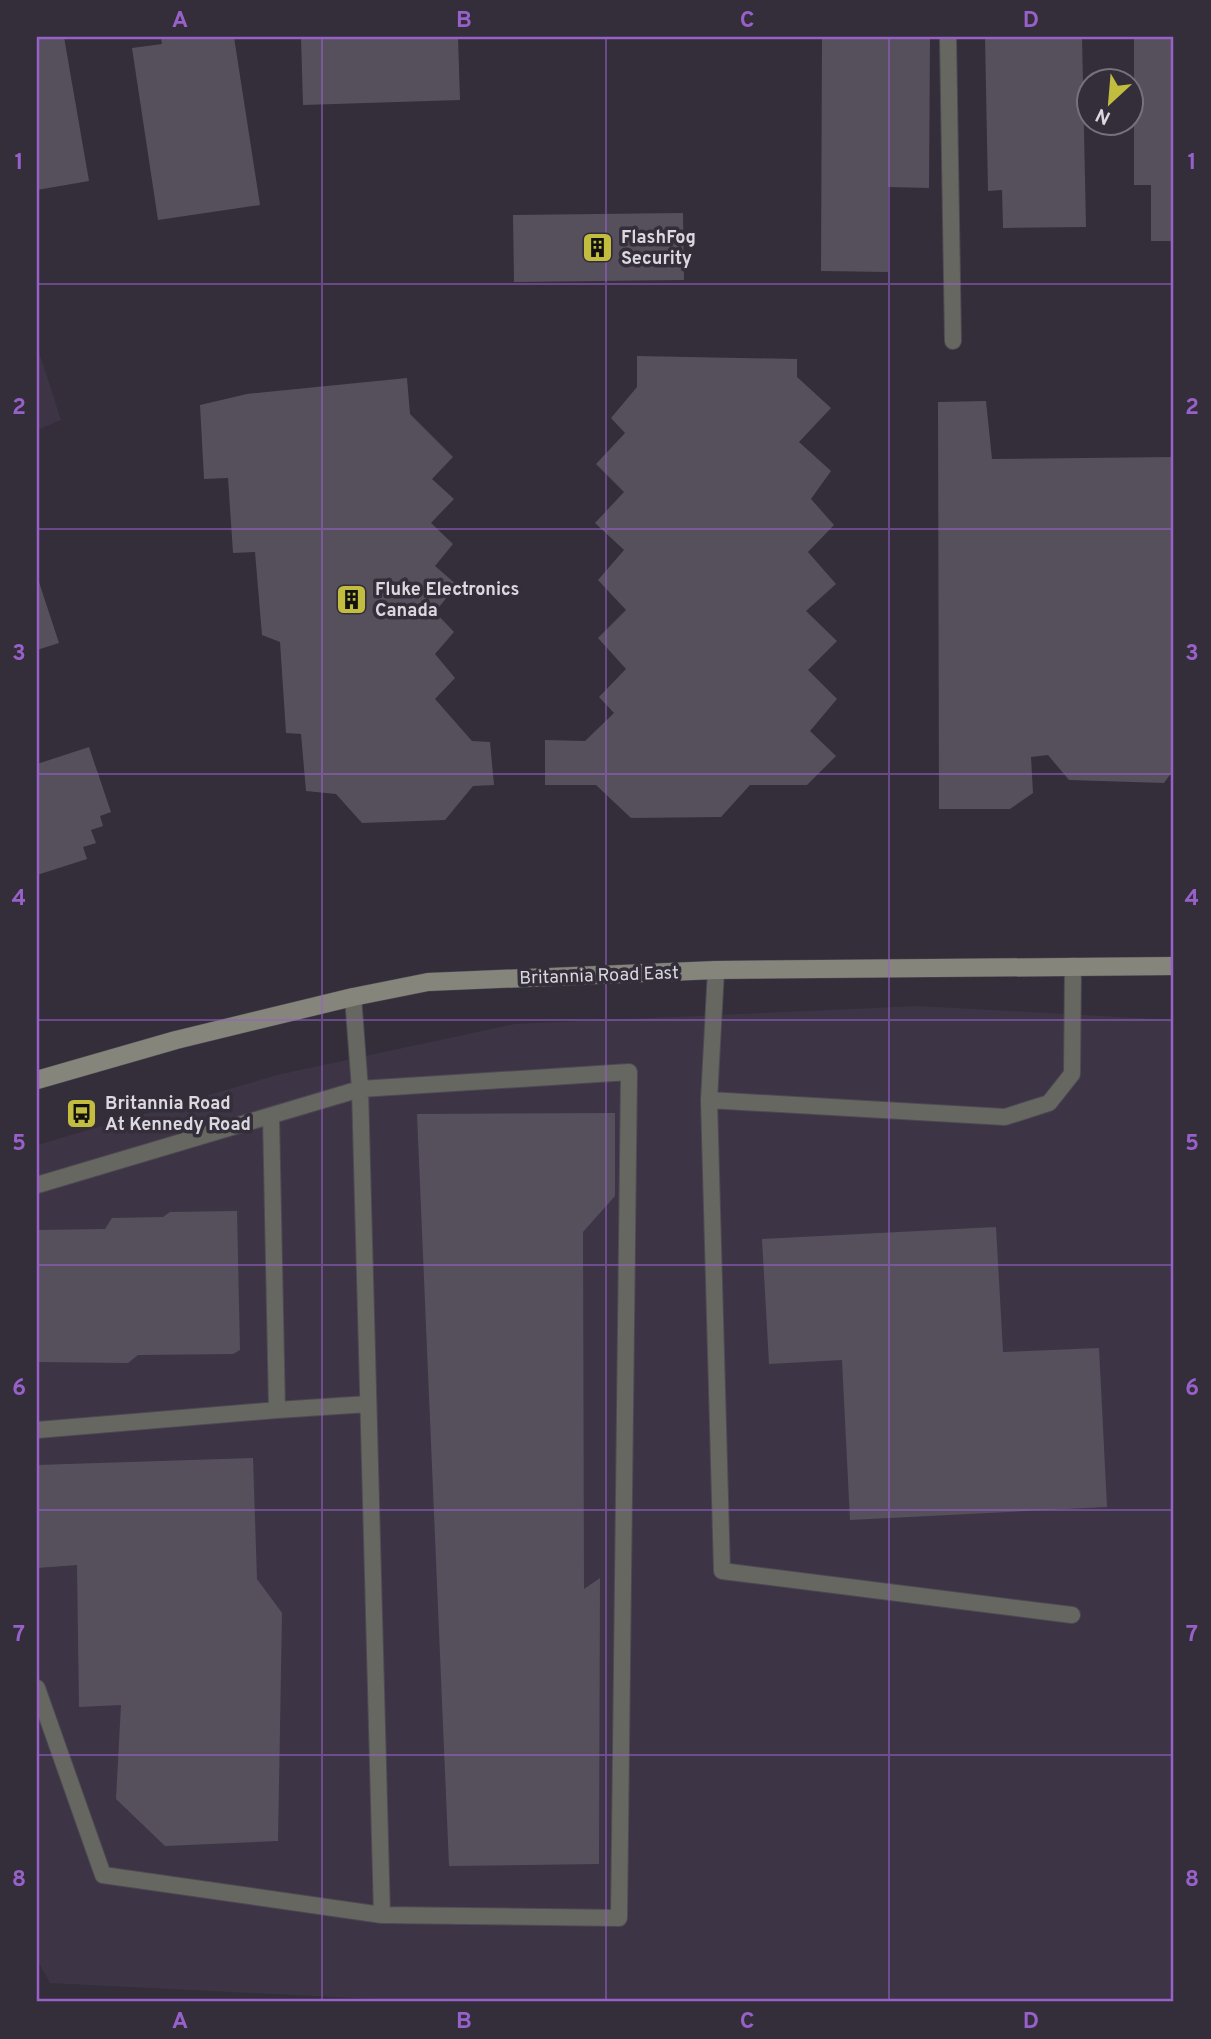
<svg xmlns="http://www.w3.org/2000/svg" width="1211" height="2039" font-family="Overpass,sans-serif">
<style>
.built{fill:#3d3545}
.building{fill:#56505c}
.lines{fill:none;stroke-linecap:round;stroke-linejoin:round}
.service-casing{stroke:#4e4954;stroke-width:18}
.secondary-casing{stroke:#4e4954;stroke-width:19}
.service{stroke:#676761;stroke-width:16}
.secondary{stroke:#85857c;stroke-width:18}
.grid{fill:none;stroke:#9860c9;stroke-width:2;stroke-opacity:0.55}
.labels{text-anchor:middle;stroke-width:7;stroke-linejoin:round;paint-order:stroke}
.poi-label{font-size:18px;font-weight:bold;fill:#dbd8df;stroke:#332e39;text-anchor:start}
.street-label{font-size:18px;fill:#dbd8df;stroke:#332e39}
.neatline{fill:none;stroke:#9860c9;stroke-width:2.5}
.grid-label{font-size:23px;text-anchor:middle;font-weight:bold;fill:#9860c9}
</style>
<rect width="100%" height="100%" fill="#332e39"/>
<path class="built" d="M37,346L61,420L37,430Z
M919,1006L1174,1020V2002H434L50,1983L37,1959V1145L277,1075L515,1024Z"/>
<path class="building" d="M37,37H64L89,181L37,190Z
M161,37H234L260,205L158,220L132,48L162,44Z
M301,37H458L460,100L303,105Z
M822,37H930L929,188L888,187V272L821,271Z
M985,37H1082L1086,227L1003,228L1002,190L988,191Z
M1134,37H1174V241H1151V185H1134Z
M683,213L684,280L514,282L513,215Z
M637,356L797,359V377L831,408L799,442L831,471L811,499L834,525L808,552L836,584L806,611L837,641L808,670L837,699L810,731L836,756L807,785H750L721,817L631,818L596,785H545V740L585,741L614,713L599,697L626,669L598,638L626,610L598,580L624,550L595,523L624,492L596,464L625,433L611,418L637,387Z
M407,378L410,414L453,457L432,479L454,499L431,523L453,544L435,566L457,585L435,612L454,632L435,654L455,678L435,699L472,741L490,742L494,785L473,786L445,820L362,823L336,794L306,791L301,734L286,733L280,642L262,635L255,552L233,553L228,478L204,479L200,405L247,394Z
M986,401L992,459L1174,457V769L1164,783L1069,780L1048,755L1031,757L1033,793L1010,809H939L938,402Z
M37,576L59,643L37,650Z
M89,747L111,812L100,816L103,826L91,830L96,843L83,847L87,859L37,875V764Z
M615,1113V1196L583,1232L584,1589L600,1578L599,1864L449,1866L417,1114Z
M237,1211L240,1350L233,1354L138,1355L128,1363L37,1362V1230L105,1229L112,1218L163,1217L170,1212Z
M996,1227L1003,1352L1099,1348L1107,1507L850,1520L842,1360L769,1364L762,1239Z
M253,1458L257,1579L282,1613L278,1841L165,1846L116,1799L121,1705L79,1707L77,1565L37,1568V1465Z"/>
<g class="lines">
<defs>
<path id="service" d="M948,37L953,341
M353,997L360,1089L382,1915
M709,1100L716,970
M37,1185L360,1089L629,1072L619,1918L382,1915L103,1875L37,1688
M277,1410L368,1404
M37,1430L277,1410L271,1116
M1072,1615L722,1571L709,1100L1005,1117L1049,1103L1072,1074L1073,966"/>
<path id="secondary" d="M37,1080L176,1040L353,997L428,982L716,970L1174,966"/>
</defs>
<use href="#service" class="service-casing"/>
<use href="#secondary" class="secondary-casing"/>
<use href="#service" class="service"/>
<use href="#secondary" class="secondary"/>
</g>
<path class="grid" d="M322,37V2002M606,37V2002M889,37V2002M37,284H1174M37,529H1174M37,774H1174M37,1020H1174M37,1265H1174M37,1510H1174M37,1755H1174"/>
<defs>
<symbol id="building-square" viewBox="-11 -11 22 22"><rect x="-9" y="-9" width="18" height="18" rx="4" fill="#c2bd3f" stroke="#332e39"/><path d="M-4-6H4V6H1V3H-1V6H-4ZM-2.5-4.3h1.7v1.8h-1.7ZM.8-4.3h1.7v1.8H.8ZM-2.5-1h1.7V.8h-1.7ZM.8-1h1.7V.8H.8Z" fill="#111"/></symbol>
<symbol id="bus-square" viewBox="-11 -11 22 22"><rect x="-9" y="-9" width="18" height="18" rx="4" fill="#c2bd3f" stroke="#332e39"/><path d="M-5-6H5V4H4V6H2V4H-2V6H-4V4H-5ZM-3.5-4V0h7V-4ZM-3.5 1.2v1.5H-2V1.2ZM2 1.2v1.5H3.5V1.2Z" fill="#111"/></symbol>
</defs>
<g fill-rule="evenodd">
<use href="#building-square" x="580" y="230" width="35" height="35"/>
<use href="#building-square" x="334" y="582" width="35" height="35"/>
<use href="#bus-square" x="64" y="1096" width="35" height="35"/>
</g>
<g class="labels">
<g class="poi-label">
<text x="621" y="243">FlashFog<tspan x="621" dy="21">Security</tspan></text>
<text x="375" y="595">Fluke Electronics<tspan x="375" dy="21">Canada</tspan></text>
<text x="105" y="1109">Britannia Road<tspan x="105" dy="21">At Kennedy Road</tspan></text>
</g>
<g class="street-label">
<text transform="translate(599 975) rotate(-2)" y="6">Britannia Road East</text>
</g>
</g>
<rect width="1211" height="2039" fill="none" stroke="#332e39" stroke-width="77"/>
<g transform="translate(1110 102) rotate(206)"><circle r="33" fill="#332e39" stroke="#76727b" stroke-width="2"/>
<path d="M0-5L12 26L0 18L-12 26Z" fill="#c2bd3f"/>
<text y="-10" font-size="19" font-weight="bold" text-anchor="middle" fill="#dbd8df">N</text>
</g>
<rect x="38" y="38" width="1134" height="1962" class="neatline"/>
<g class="grid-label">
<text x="180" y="27">A</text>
<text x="464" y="27">B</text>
<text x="747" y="27">C</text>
<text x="1031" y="27">D</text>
<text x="19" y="169">1</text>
<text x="1192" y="169">1</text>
<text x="19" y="414">2</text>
<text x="1192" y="414">2</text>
<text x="19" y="660">3</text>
<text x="1192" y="660">3</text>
<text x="19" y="905">4</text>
<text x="1192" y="905">4</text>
<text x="19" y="1150">5</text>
<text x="1192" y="1150">5</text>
<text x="19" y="1395">6</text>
<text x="1192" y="1395">6</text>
<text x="19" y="1641">7</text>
<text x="1192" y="1641">7</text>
<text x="19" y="1886">8</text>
<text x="1192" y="1886">8</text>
<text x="180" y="2028">A</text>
<text x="464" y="2028">B</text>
<text x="747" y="2028">C</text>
<text x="1031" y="2028">D</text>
</g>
</svg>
